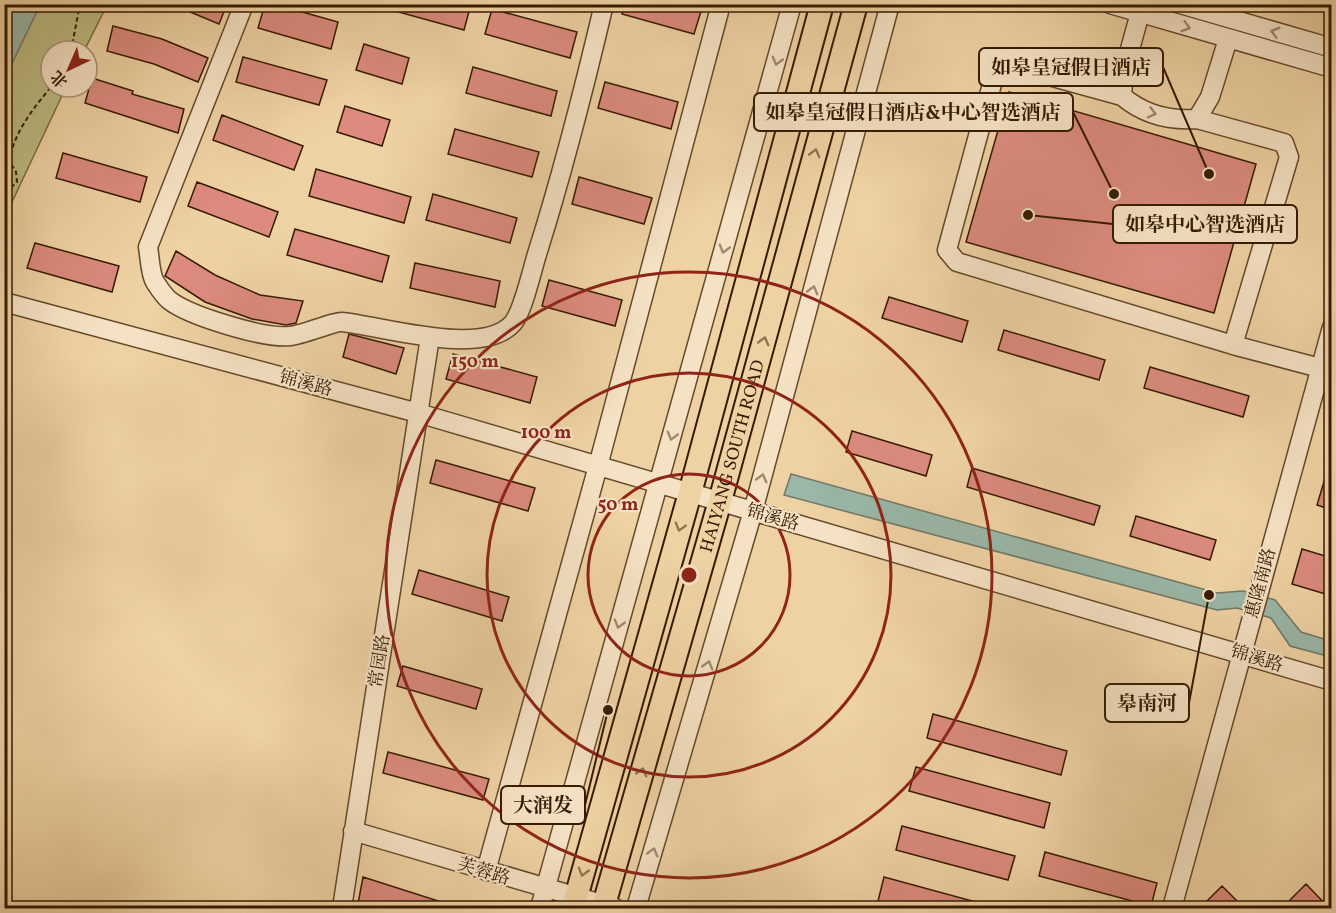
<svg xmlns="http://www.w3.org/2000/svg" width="1336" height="913" font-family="Vollkorn,'Noto Serif SC',serif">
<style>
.green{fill:#bdbb83;stroke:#7a6b42;stroke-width:1.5}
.water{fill:#9ab7a8;stroke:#727965;stroke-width:1.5}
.building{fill:#dc8b7e;stroke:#361b01;stroke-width:1.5}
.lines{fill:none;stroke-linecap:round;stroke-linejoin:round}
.minor-casing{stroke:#64492a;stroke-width:21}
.major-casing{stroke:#361b01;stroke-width:26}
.path{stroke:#361b01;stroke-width:2;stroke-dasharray:4.5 3;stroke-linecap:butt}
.minor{stroke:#f5e2c4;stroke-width:18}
.major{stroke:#efd2a4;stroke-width:22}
.oneway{stroke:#9f886c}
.oneway2{stroke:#927652}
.ring{fill:none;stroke:#8f2418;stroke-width:3}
.labels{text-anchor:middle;stroke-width:4.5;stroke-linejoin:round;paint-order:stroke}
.street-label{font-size:18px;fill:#361b01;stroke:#f5e2c4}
.centre{fill:#8f2418;stroke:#f5e2c4;stroke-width:3}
.ring-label{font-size:18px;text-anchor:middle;font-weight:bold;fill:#8f2418;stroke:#f5e2c4;stroke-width:4.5;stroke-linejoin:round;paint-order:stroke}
.leader{fill:none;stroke:#361b01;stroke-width:2}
.callout-dot{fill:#361b01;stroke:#f5e2c4;stroke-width:2}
.callout{fill:#f5e2c4;stroke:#361b01;stroke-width:2}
.callout-label{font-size:20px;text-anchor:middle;font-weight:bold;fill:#361b01}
</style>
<rect width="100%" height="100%" fill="#efd2a4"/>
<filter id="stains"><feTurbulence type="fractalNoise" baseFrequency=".00333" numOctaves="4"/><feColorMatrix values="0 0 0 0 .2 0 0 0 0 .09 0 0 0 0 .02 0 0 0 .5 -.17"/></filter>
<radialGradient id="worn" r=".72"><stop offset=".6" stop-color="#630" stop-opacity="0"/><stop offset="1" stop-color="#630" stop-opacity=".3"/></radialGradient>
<path class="green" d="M5,5H107L84,51H51V87H66L5,217Z"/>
<path class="water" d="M5,4L40,5L5,78L4,5Z
M791,474L1217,593L1243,591L1275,600L1301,632L1331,641V657L1290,646L1271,618L1237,608L1217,610L784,495Z"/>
<path class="building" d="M171,4H227L219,24Z
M265,4H274L338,22L331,49L258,28Z
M384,4H471L464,30L384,8Z
M624,4H690L702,8L694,34L622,14Z
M492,9L577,32L570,58L485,34Z
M113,26L162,39L208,58L198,82L154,64L107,51Z
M364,44L409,58L402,84L356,70Z
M243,57L327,80L319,105L236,82Z
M473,67L557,91L551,116L466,93Z
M92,78L133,91L132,94L184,109L178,133L85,103Z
M605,82L678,102L671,129L598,108Z
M1009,92L1256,164L1214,313L966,242Z
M345,106L390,120L382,146L337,132Z
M222,115L303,146L294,170L213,140Z
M455,129L539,152L532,177L448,154Z
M63,153L147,177L140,202L56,178Z
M316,169L411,197L404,223L309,196Z
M579,177L652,198L644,224L572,204Z
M197,182L278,212L269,237L188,206Z
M433,194L517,218L510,243L426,220Z
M295,229L389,256L382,282L287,255Z
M35,243L119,266L112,292L27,268Z
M176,251L215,275L260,295L303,301L296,323L286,325L252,319L205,302L165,276Z
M415,263L500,281L495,307L410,288Z
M549,280L622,300L615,326L542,306Z
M889,297L968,321L962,342L882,318Z
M1004,330L1105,360L1099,380L998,350Z
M349,334L404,348L396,374L343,357Z
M453,354L537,377L530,403L446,379Z
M1150,367L1249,396L1243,417L1144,388Z
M852,431L932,455L926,476L846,452Z
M436,460L535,488L528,511L430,483Z
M1329,465H1332V510L1317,505Z
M972,468L1100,506L1094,525L967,487Z
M1136,516L1216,540L1210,560L1130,536Z
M1302,549L1332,558V596L1292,584Z
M419,570L509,597L502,621L412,594Z
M403,666L482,689L476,709L397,686Z
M933,714L1067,751L1061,775L927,738Z
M388,752L489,779L483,800L383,773Z
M916,767L1050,803L1044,828L909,791Z
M902,826L1015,856L1008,880L896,850Z
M1045,852L1157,883L1151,906L1039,876Z
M363,877L454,906V909H357Z
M884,877L987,905V909H907L878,901Z
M1306,884L1330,909H1299L1290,900Z
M1222,886L1245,909H1215L1207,901Z"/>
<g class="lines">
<defs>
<path id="minor" d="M244,4L148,247C150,258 150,274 155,282C159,288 164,296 169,300C189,316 265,339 290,336C303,335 335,321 342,322C382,326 483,358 513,323C523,311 532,270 537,254C563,172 584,89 604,4
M1110,4L1332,68
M1180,4L1332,48
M1140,13L1124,71L1122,96C1143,114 1169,121 1197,119L1210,97L1228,39
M1122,96L998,62L947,250L957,262L1233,345L1320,368
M1197,119L1284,143L1289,157L1233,345
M4,302L418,413L1332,681
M353,831L615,908
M486,871L598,466L721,4
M342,908L430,337
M540,908L792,4
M636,908L753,511L890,4
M1172,908L1332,327"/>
<g id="major">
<path d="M573,908L690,493L822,4"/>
<path id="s1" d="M603,908L720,501L856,4"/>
</g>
</defs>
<use href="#minor" class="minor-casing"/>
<use href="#major" class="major-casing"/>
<path class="path" d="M71,51L80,4
M4,189H9L17,182L16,172L9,161C15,131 32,110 51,87"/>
<use href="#minor" class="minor"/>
<use href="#major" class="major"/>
</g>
<defs><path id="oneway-chevron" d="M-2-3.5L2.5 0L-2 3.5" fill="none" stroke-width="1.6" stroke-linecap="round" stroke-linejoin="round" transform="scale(1.5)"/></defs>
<g class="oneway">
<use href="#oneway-chevron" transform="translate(1186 27) rotate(16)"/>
<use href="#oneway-chevron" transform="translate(1275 32) rotate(-164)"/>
<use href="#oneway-chevron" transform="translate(777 61) rotate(106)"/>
<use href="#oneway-chevron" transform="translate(1152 113) rotate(15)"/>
<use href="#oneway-chevron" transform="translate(724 249) rotate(106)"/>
<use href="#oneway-chevron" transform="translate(813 290) rotate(-75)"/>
<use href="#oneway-chevron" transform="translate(672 436) rotate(106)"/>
<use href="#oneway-chevron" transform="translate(762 478) rotate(-75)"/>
<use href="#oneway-chevron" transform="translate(619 624) rotate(106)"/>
<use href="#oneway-chevron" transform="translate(708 665) rotate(-74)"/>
<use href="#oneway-chevron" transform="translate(653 852) rotate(-74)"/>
</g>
<g class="oneway2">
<use href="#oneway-chevron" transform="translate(815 153) rotate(-75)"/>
<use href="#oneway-chevron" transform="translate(764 341) rotate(-75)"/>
<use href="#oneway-chevron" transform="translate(680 527) rotate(106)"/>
<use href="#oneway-chevron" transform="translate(642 772) rotate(-74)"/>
<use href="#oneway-chevron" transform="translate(583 872) rotate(106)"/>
</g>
<g class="ring">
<circle cx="689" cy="575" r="101"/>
<circle cx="689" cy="575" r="202"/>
<circle cx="689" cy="575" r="303"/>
</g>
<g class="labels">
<g class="street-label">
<text transform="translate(306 383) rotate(15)" y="6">锦溪路</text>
<text dy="6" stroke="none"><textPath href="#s1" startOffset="470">HAIYANG SOUTH ROAD</textPath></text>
<text transform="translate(773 517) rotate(16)" y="6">锦溪路</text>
<text transform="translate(1260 583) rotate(-75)" y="6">惠隆南路</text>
<text transform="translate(1257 658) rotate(17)" y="6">锦溪路</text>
<text transform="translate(379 661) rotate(-81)" y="6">常园路</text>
<text transform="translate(484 871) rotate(17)" y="6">芙蓉路</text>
</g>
</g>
<circle cx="689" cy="575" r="9" class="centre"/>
<g class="ring-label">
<text x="475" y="367">150 m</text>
<text x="546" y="438">100 m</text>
<text x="618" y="510">50 m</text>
</g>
<path class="leader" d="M1209 174L1163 67M1114 194L1073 112M1028 215L1113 224M1209 595L1189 703M608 710L585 805"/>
<g class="callout-dot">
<circle cx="1209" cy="174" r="6"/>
<circle cx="1114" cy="194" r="6"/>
<circle cx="1028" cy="215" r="6"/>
<circle cx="1209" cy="595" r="6"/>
<circle cx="608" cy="710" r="6"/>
</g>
<g class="callout">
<rect x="979" y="48" width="184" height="38" rx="6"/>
<rect x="754" y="93" width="319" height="38" rx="6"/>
<rect x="1113" y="205" width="184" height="38" rx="6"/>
<rect x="1105" y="684" width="84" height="38" rx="6"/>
<rect x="501" y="786" width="84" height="38" rx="6"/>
</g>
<g class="callout-label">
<text x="1071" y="74">如皋皇冠假日酒店</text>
<text x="913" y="119">如皋皇冠假日酒店&amp;中心智选酒店</text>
<text x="1205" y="231">如皋中心智选酒店</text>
<text x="1147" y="710">皋南河</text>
<text x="543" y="812">大润发</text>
</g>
<rect width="1336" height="913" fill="none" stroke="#efd2a4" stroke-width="24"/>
<rect x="6" y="6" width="1324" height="901" fill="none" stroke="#361b01" stroke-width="3"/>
<rect x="12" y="12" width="1312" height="889" fill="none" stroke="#361b01" stroke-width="1.5"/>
<g transform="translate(69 69) rotate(224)"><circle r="28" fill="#f5e2c4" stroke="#a99276" stroke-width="1.5"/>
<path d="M0-4.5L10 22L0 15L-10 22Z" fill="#8f2418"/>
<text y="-9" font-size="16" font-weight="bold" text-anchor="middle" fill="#361b01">北</text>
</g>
<rect width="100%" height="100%" filter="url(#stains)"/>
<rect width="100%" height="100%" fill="url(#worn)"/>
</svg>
